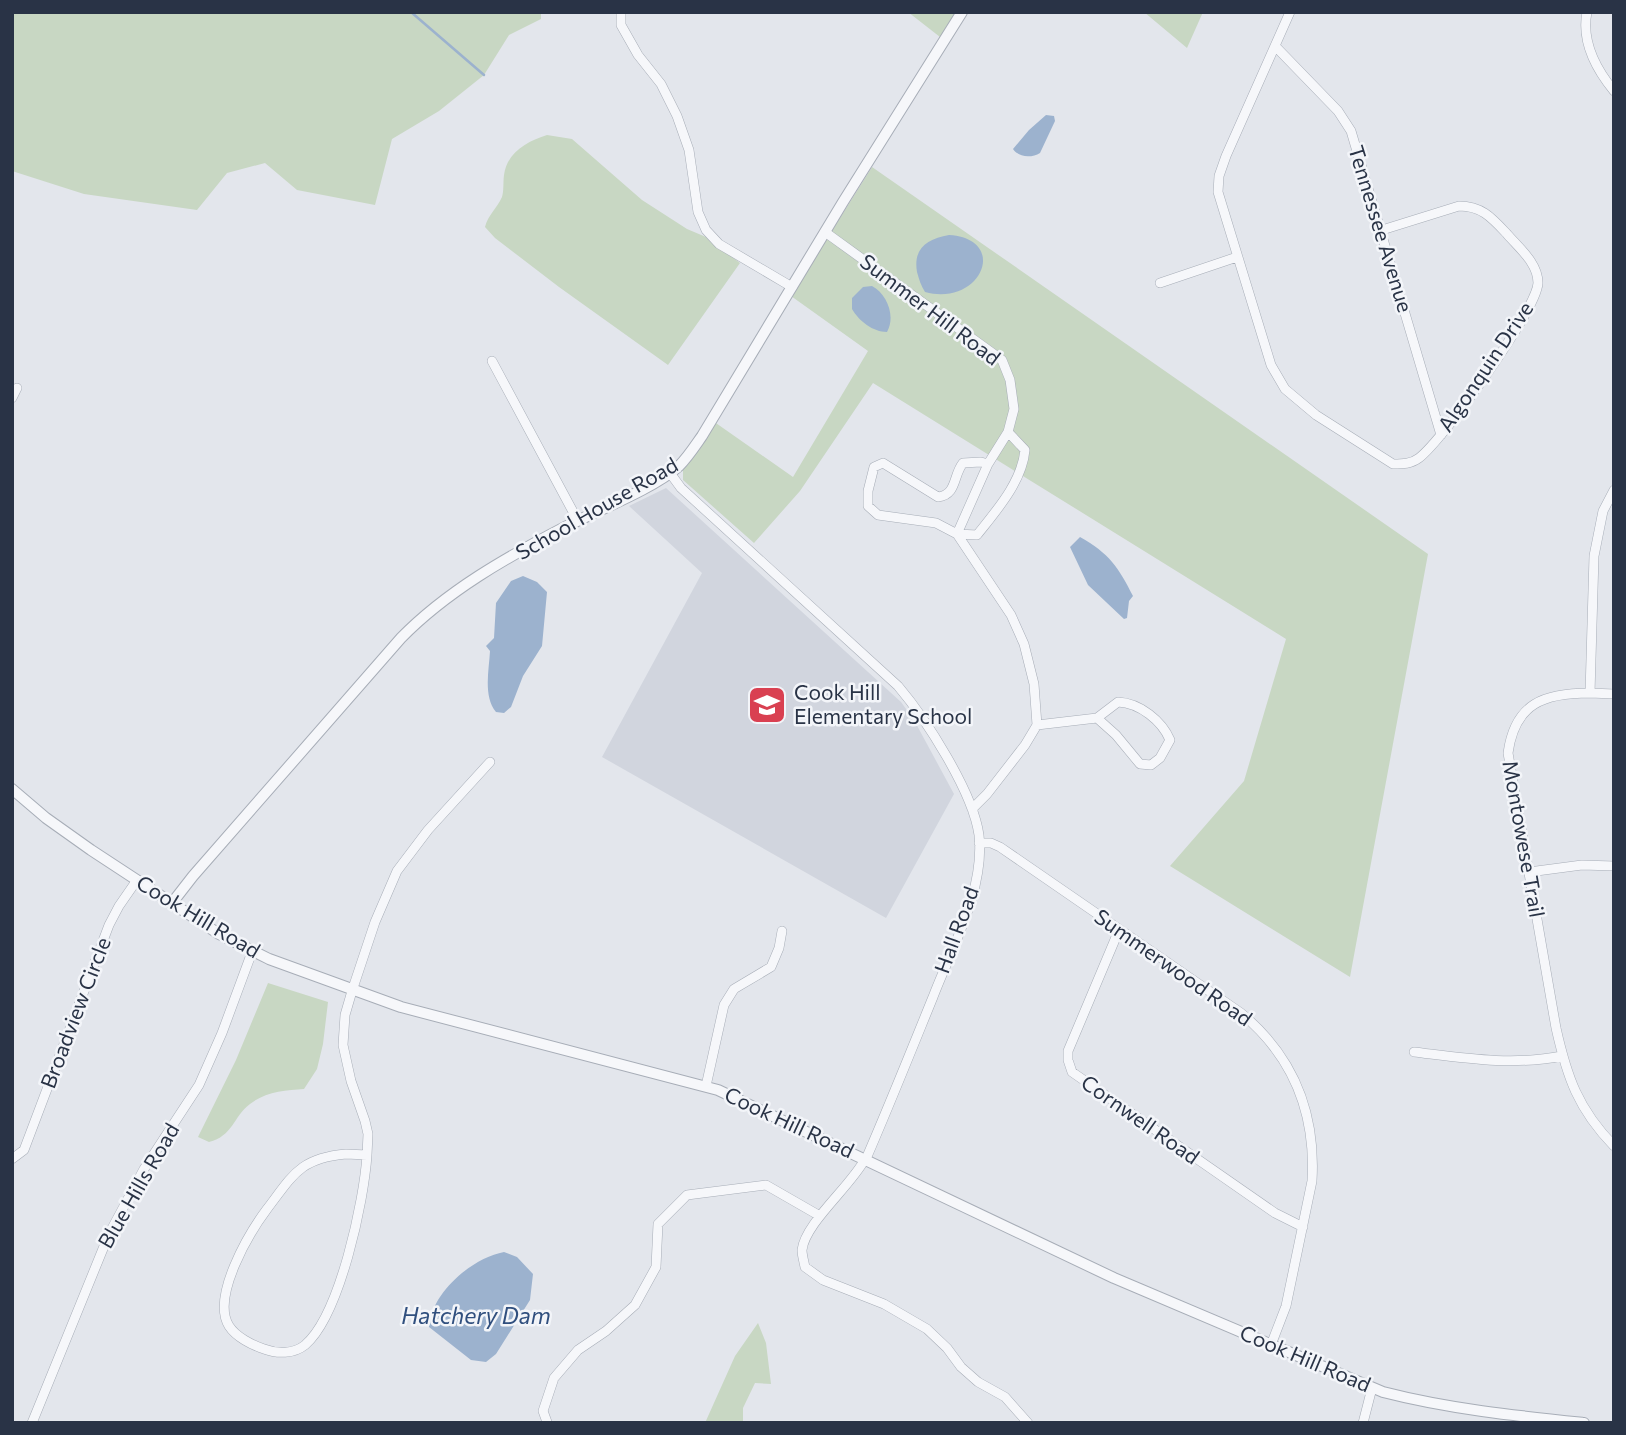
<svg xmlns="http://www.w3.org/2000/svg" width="1626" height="1435" font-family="Commissioner,sans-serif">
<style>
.built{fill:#d1d5de}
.green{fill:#c8d7c3}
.water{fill:#9cb2ce}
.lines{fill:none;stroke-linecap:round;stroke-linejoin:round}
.stream{stroke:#9cb2ce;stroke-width:2.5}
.minor-casing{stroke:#a7adb7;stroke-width:10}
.tertiary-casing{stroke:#a7adb7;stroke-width:12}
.minor{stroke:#f6f7fa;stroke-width:9}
.tertiary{stroke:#f6f7fa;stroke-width:10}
.labels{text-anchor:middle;stroke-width:5;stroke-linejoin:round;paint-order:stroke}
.street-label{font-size:21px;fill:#293346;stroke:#f3f5f9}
.poi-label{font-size:21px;fill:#293346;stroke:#f3f5f9;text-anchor:start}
.water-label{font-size:23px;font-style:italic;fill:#304f7e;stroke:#f3f5f9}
</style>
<rect width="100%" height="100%" fill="#e3e6ec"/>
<path class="built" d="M666,488L901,702L914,720L954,794L886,918L602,757L702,573L629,506Z"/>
<path class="green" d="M12,12H541V19L509,35L484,75L439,111L392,139L375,205L297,190L265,163L227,173L197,210L84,194L12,171Z
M908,12H956L940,37Z
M1144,12H1203L1187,48Z
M547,135L572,139L642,200L687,229L706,237L740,263L668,365L559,287L495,238L485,227C488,215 497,208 502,197C504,191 503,182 504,175C507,152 528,141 547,135Z
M872,167L1428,554L1350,977L1170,866L1244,781L1286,639L873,383L800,491L754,543L683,480V470L713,421L793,477L868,351L791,296Z
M268,983L328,1002L323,1044L317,1069L304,1089C286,1090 265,1092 250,1104C233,1117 233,1136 209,1142L198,1137L236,1060Z
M758,1323L766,1343L771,1384L755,1383L743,1408V1423H705L735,1356Z"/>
<path class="water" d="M1046,115L1054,116L1055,121L1040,153C1032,158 1019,158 1013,149L1029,130Z
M949,235C1010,239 981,307 925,292C921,286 919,279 917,272C913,248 927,239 949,235Z
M872,286C887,294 896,316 887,332C873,332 859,321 852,309V298L863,287Z
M1080,537C1109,553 1119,568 1133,596L1129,601L1127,618L1124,619L1088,585L1070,547Z
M523,576L537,582L547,592L542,646L523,676L511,707L504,713L496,712C483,696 489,670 490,651L486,646L494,638L496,603L511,581Z
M504,1252L517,1257L533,1274L530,1300L496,1354L486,1362L471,1360L429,1327C431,1293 472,1258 504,1252Z"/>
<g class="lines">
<path class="stream" d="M411,12L484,75"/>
<defs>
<path id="minor" d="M621,12V25L638,55L661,84L677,116L689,150L698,212L706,230L719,244L792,287
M1290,12L1226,156L1219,176L1218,192L1271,365L1285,389L1316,415L1393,464C1403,464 1411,464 1419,458C1443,440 1537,309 1538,283C1538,263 1519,248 1507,234C1492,218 1482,206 1459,206L1382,230
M1587,12C1581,42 1596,69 1614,91
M1276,47L1338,111L1351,131L1441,435
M825,232L1002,360L1010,380L1014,409L1008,432L988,464L957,534L1011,615L1024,644L1034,684L1037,725L1025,745L987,794L972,809
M1160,283L1237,257
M492,361L578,521
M12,398L17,388
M988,464L981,462L963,463C953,475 957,495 938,497L883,463L874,467L868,491V506L878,515L936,523L957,534L977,535C996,511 1022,482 1025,450L1008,432
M670,473L681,488L898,686C926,719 973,792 979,835C985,890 952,947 933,997C911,1051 889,1106 866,1159
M1614,490L1603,511L1594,556L1590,693C1544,693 1515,703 1508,753L1556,1028C1567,1077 1578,1109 1614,1146
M1590,693L1614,694
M1037,725L1097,718L1118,702C1140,703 1162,721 1170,740L1160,758L1151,765L1140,764L1116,735L1097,718
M979,843H991L1000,847L1241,1013C1294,1057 1316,1114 1312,1181L1286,1306L1271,1345
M1529,872L1582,865L1614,866
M1119,930L1068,1051V1060L1072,1072L1275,1213L1303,1227
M1414,1052C1464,1058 1512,1066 1562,1056
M706,1086L724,1005L734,989L771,967L779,948L782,931
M346,1154L367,1155C364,1201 340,1315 305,1345C294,1354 277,1354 264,1349C252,1345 236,1337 229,1326C211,1297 249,1233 267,1209C293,1175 300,1158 346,1154Z
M367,1155L368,1134L365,1121L351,1081L343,1045L345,1015L352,991L375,922L397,871L428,830L490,762
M12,1159L24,1150L109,925L119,906L137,880
M865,1159C851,1186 805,1223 802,1250C802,1255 804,1262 805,1267L823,1280L884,1304L927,1329L947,1348L961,1367L978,1382L1005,1397L1028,1423
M547,1422L543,1411L554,1378L578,1350L606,1331L635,1305L656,1267L658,1224L687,1195L766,1185L820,1216
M32,1423L109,1234L144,1169L199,1085L222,1033L252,952
M1363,1423L1372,1388"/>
<path id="tertiary" d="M12,789L46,818L91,850L219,934L269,959L401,1007L718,1090L1114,1278L1383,1392C1449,1409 1517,1416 1584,1423
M172,903L193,876L401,638C447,591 507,557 565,527C598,510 653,489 679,466C688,457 695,446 702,436L843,202L962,12"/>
</defs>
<use href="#minor" class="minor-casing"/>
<use href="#tertiary" class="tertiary-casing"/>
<use href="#minor" class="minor"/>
<use href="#tertiary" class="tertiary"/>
</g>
<defs>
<symbol id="school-square" viewBox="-11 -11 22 22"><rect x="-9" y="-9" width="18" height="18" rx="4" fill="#d94051" stroke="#f3f5f9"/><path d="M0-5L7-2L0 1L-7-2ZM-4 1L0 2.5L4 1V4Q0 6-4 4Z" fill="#fff"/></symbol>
</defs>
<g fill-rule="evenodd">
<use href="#school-square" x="745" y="683" width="44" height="44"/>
</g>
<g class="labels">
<g class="street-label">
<text transform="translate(1380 229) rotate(73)" y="7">Tennessee Avenue</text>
<text transform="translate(930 310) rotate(37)" y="7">Summer Hill Road</text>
<text transform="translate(1486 367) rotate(-56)" y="7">Algonquin Drive</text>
<text transform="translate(597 509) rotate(-30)" y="7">School House Road</text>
<text transform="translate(1523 839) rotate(80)" y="7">Montowese Trail</text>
<text transform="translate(198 917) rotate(31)" y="7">Cook Hill Road</text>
<text transform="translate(957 930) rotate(-70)" y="7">Hall Road</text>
<text transform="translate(1173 968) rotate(35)" y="7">Summerwood Road</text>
<text transform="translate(76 1013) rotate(-69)" y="7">Broadview Circle</text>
<text transform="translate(1140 1120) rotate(35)" y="7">Cornwell Road</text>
<text transform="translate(789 1123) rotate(25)" y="7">Cook Hill Road</text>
<text transform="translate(139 1186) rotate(-60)" y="7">Blue Hills Road</text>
<text transform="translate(1305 1359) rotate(23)" y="7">Cook Hill Road</text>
</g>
<g class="poi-label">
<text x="794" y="700">Cook Hill<tspan x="794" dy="24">Elementary School</tspan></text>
</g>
<g class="water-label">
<text x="476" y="1324">Hatchery Dam</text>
</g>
</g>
<rect width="1626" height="1435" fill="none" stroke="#293346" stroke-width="28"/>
</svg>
